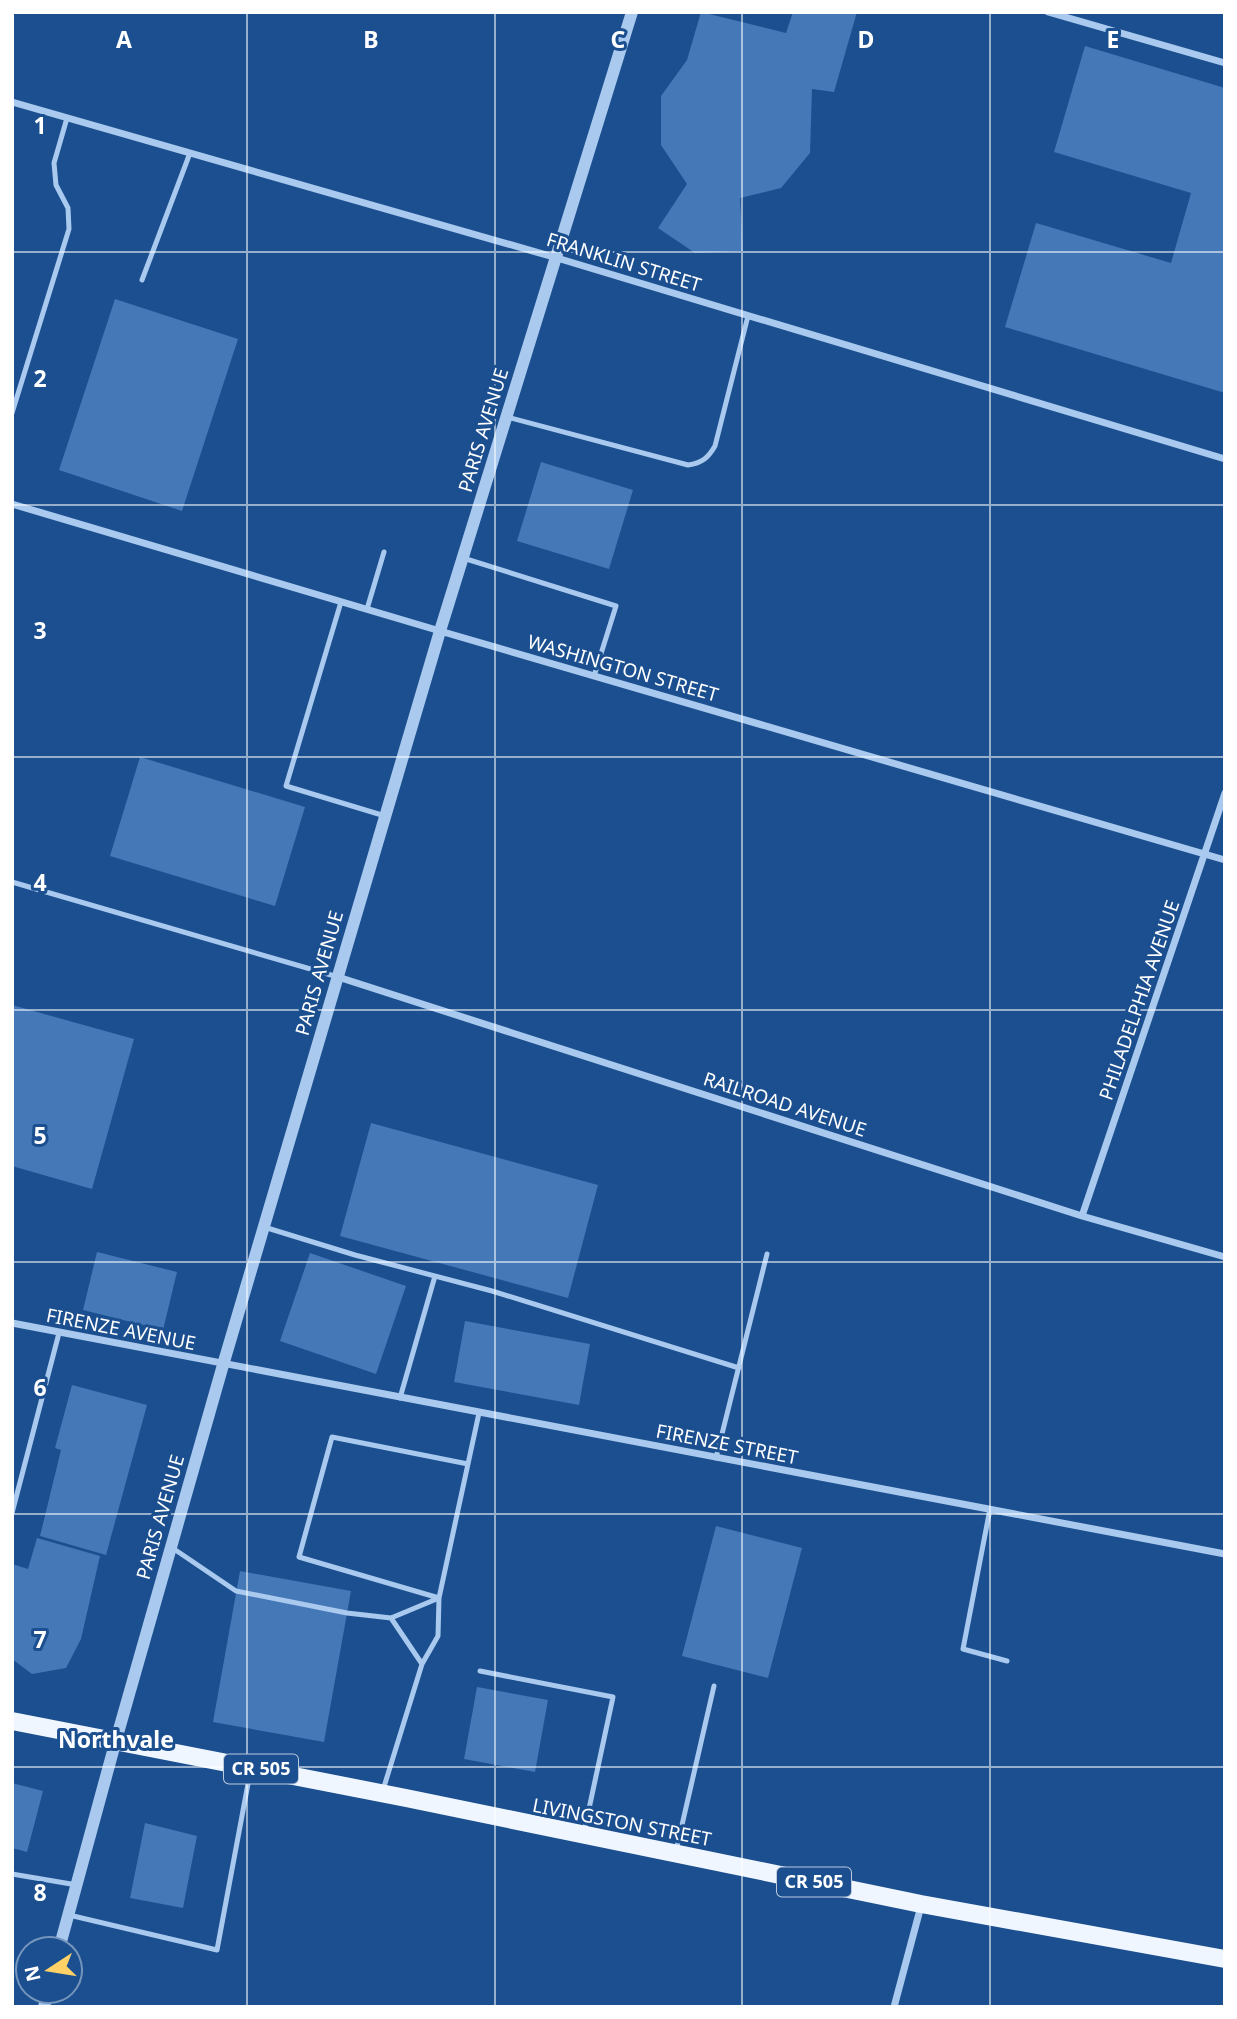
<svg xmlns="http://www.w3.org/2000/svg" width="1237" height="2019" font-family="'Noto Sans',sans-serif">
<style>
.building{fill:#4478b7}
.lines{fill:none;stroke-linecap:round;stroke-linejoin:round}
.service{stroke:#a9c9ee;stroke-width:5}
.minor{stroke:#a9c9ee;stroke-width:7}
.tertiary{stroke:#a9c9ee;stroke-width:12}
.primary{stroke:#f0f6ff;stroke-width:18}
.grid{fill:none;stroke:#fff;stroke-width:2;stroke-opacity:0.55}
.labels{text-anchor:middle;stroke-width:6;stroke-linejoin:round;paint-order:stroke}
.shield{fill:#1b4f8f;stroke:#bbcadd;stroke-width:2}
.shield-label{font-size:18px;font-weight:bold;fill:#fff}
.street-label{font-size:19px;fill:#fff;stroke:#1b4f8f}
.quarter-label{font-size:23px;font-weight:bold;fill:#fff;stroke:#1b4f8f}
.grid-label{font-size:23px;text-anchor:middle;font-weight:bold;fill:#fff;stroke:#1b4f8f;stroke-width:6;stroke-linejoin:round;paint-order:stroke}
</style>
<rect width="100%" height="100%" fill="#1b4f8f"/>
<path class="building" d="M701,12L786,33L793,12H857L834,92L812,89L810,153L781,188L740,198L743,251L695,253L658,228L687,184L661,145V96L687,60Z
M1085,46L1225,88V393L1005,327L1036,223L1171,263L1191,193L1054,152Z
M115,299L238,339L182,511L59,470Z
M541,462L633,490L609,569L517,541Z
M140,757L305,807L275,906L110,856Z
M12,1005L134,1039L92,1189L12,1166Z
M371,1123L598,1185L568,1298L340,1236Z
M97,1252L177,1272L163,1330L83,1310Z
M310,1253L406,1286L376,1374L280,1341Z
M465,1321L590,1344L579,1405L454,1382Z
M72,1385L147,1405L106,1555L40,1536L61,1450L55,1448Z
M716,1526L802,1548L768,1678L682,1656Z
M37,1538L100,1556L81,1639L66,1668L32,1674L12,1659V1564L28,1569Z
M240,1571L351,1591L324,1742L213,1722Z
M477,1687L548,1700L535,1772L464,1759Z
M12,1783L43,1791L27,1852L12,1848Z
M145,1823L197,1836L183,1908L130,1898Z"/>
<g class="lines">
<path class="service" d="M142,280L190,153
M12,413L69,229L68,208L56,185L54,163L67,118
M507,417L688,465C702,463 708,458 715,446L748,316
M463,558L616,606L594,676
M341,602L286,786L385,816
M367,609L384,552
M12,882L338,977
M264,1227L355,1255L492,1291L739,1368
M400,1398L435,1276
M716,1458L767,1254
M990,1509L963,1649L1007,1661
M12,1513L59,1333
M171,1547L236,1591L347,1613L391,1618L439,1598
M439,1598L299,1557L332,1437L468,1464
M391,1618L422,1664
M480,1671L613,1697L584,1832
M383,1790L422,1664L438,1636L439,1598L479,1413
M676,1851L714,1686
M12,1874L77,1885
M69,1915L217,1950L250,1773"/>
<path class="minor" d="M1048,12L1225,63
M12,102L557,258L1225,459
M12,504L440,631L1225,860
M338,977L1082,1216L1225,1257
M1082,1216L1225,793
M12,1323L1225,1554
M894,2007L921,1906"/>
<path class="tertiary" d="M59,1949L116,1740L223,1365L440,631L632,12
M44,2007L48,1991"/>
<path class="primary" d="M12,1721L406,1798L921,1904L1225,1959"/>
</g>
<path class="grid" d="M247,12V2007M495,12V2007M742,12V2007M990,12V2007M12,252H1225M12,505H1225M12,757H1225M12,1010H1225M12,1262H1225M12,1514H1225M12,1767H1225"/>
<g class="labels">
<g class="shield">
<rect x="224" y="1754.5" width="74" height="29" rx="5"/>
<rect x="777" y="1867.5" width="74" height="29" rx="5"/>
</g>
<g class="shield-label">
<text x="261" y="1775">CR 505</text>
<text x="814" y="1888">CR 505</text>
</g>
<g class="street-label">
<text transform="translate(624 262) rotate(17)" y="7">FRANKLIN STREET</text>
<text transform="translate(483 430) rotate(-73)" y="7">PARIS AVENUE</text>
<text transform="translate(623 668) rotate(16)" y="7">WASHINGTON STREET</text>
<text transform="translate(319 973) rotate(-74)" y="7">PARIS AVENUE</text>
<text transform="translate(1139 1000) rotate(-71)" y="7">PHILADELPHIA AVENUE</text>
<text transform="translate(785 1104) rotate(18)" y="7">RAILROAD AVENUE</text>
<text transform="translate(121 1329) rotate(11)" y="7">FIRENZE AVENUE</text>
<text transform="translate(727 1444) rotate(11)" y="7">FIRENZE STREET</text>
<text transform="translate(160 1517) rotate(-74)" y="7">PARIS AVENUE</text>
<text transform="translate(622 1822) rotate(11)" y="7">LIVINGSTON STREET</text>
</g>
<g class="quarter-label">
<text x="116" y="1748">Northvale</text>
</g>
</g>
<g class="grid-label">
<text x="124" y="48">A</text>
<text x="371" y="48">B</text>
<text x="618" y="48">C</text>
<text x="866" y="48">D</text>
<text x="1113" y="48">E</text>
<text x="40" y="134">1</text>
<text x="40" y="387">2</text>
<text x="40" y="639">3</text>
<text x="40" y="891">4</text>
<text x="40" y="1144">5</text>
<text x="40" y="1396">6</text>
<text x="40" y="1648">7</text>
<text x="40" y="1901">8</text>
</g>
<rect width="1237" height="2019" fill="none" stroke="#ffffff" stroke-width="28"/>
<g transform="translate(49 1970) rotate(258)"><circle r="33" fill="#1b4f8f" stroke="#7695bc" stroke-width="2"/>
<path d="M0-5L12 26L0 18L-12 26Z" fill="#ffd166"/>
<text y="-10" font-size="19" font-weight="bold" text-anchor="middle" fill="#ffffff">N</text>
</g>
</svg>
